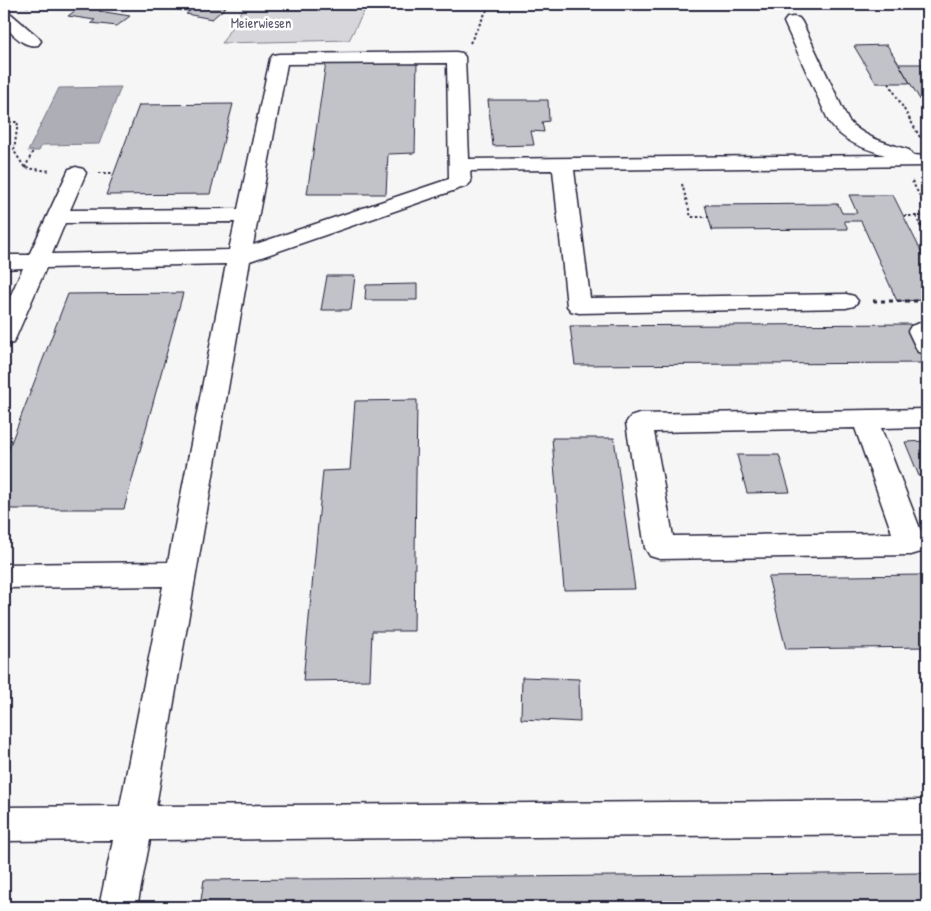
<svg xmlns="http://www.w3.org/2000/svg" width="931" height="911" font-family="'Patrick Hand',sans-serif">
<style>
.green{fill:#d7d7db;stroke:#7c7c8b}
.water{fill:#aeaeb7;stroke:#767685}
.building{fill:#c2c2c9;stroke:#22223b}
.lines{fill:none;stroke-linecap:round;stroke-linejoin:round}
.minor-casing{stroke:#22223b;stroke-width:3}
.path-far1{stroke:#22223b;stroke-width:2;stroke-dasharray:2.5 2.5;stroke-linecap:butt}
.path{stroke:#22223b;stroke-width:3;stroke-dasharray:4 4;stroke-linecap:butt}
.minor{fill:#fff;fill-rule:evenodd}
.labels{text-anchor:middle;stroke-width:5;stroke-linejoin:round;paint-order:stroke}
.far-park-label{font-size:14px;fill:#58586b;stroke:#fff}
</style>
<rect width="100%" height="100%" fill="#f6f6f7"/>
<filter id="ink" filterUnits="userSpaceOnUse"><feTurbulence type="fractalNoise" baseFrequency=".02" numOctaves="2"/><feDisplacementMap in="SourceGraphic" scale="10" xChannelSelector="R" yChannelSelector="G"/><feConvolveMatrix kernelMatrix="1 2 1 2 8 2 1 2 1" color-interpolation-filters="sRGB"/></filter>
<g filter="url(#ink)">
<path class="green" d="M245,4H368L349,40L222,43Z"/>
<path class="water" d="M121,87L99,144L42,145L39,151H28L59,88Z"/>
<path class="building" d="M84,4L104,7L99,11L130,16L117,26L91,23L95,20L68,16Z
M168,4H207L226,7L212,19L186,14L190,11L162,8Z
M887,45L899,64L910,83H876L854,46Z
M417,61L415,153L388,154L386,194H307L326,62Z
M899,64H927V111L910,83Z
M488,100H548L549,121L542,122L544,132L531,131L534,145L493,146Z
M233,104L210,194L106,195L139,105Z
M849,195H893L927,263V300L897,301L861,221H844L848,229L712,230L705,205L838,204L842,213H857Z
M327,276H355L351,310H321Z
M417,284V300H365L366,285Z
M183,293L124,509H4V461L68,294Z
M910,324L927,363L575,365L570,326Z
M417,400L414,631H372L370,680L303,681L323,471L350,470L355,401Z
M552,438H614L635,589L564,590Z
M927,441V476H919L905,442Z
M737,455H779L790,492L747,493Z
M923,575L927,586V647L786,649L768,577Z
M522,677L579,679L580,722L521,719Z
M927,873V907H200L204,880Z"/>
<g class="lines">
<defs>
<path id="minor" d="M4,12L10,13L38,37L41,41L38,45C24,48 14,35 4,26Z
M793,17L799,18L802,22L848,120C863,138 888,143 909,150L912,155L927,156V166L574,170L590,298L846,294L854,296L858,301L854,306L846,308L579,313L571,311L567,306L553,170L470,171L471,182L467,186L250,261L156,806L927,800V834L150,840L137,907H99L113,840L4,841V807L120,806L163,586L4,588V564L168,562L226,264L46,268L16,337L13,343L4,345V310L23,268L4,269V255H29L69,169L76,167L83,169L86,173L70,210L238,209L270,59L273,55L279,54L456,52L462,53L465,57L469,159L885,155C863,148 843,142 829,122L784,22L787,18ZM447,63L449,179L253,245L287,64ZM235,222L229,250L52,254L65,223Z
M920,323L927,325V354L918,352L908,331L911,326Z
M927,409V427L881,428L926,544L921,552L911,555L660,559L650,556L645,548L626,423L630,417L639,414ZM855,428L892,533L673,536L654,432Z"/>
</defs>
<use href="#minor" class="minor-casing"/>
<path class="path-far1" d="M26,6L33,4
M470,43L490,4
M889,83L921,139
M4,122H18L14,151L25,168L51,171
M25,168L33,151
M99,173H114
M912,181L927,210
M682,184L691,217H709
M904,216H927
M916,216L920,225"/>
<path class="path" d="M920,224L927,238
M873,301H927"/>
<use href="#minor" class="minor"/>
</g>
</g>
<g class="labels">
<g class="far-park-label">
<text x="261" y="28">Meierwiesen</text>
</g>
</g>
<rect width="931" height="911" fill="none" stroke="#fff" stroke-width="20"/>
<rect x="10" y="10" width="911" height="891" fill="none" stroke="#22223b" stroke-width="2" filter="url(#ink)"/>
</svg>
